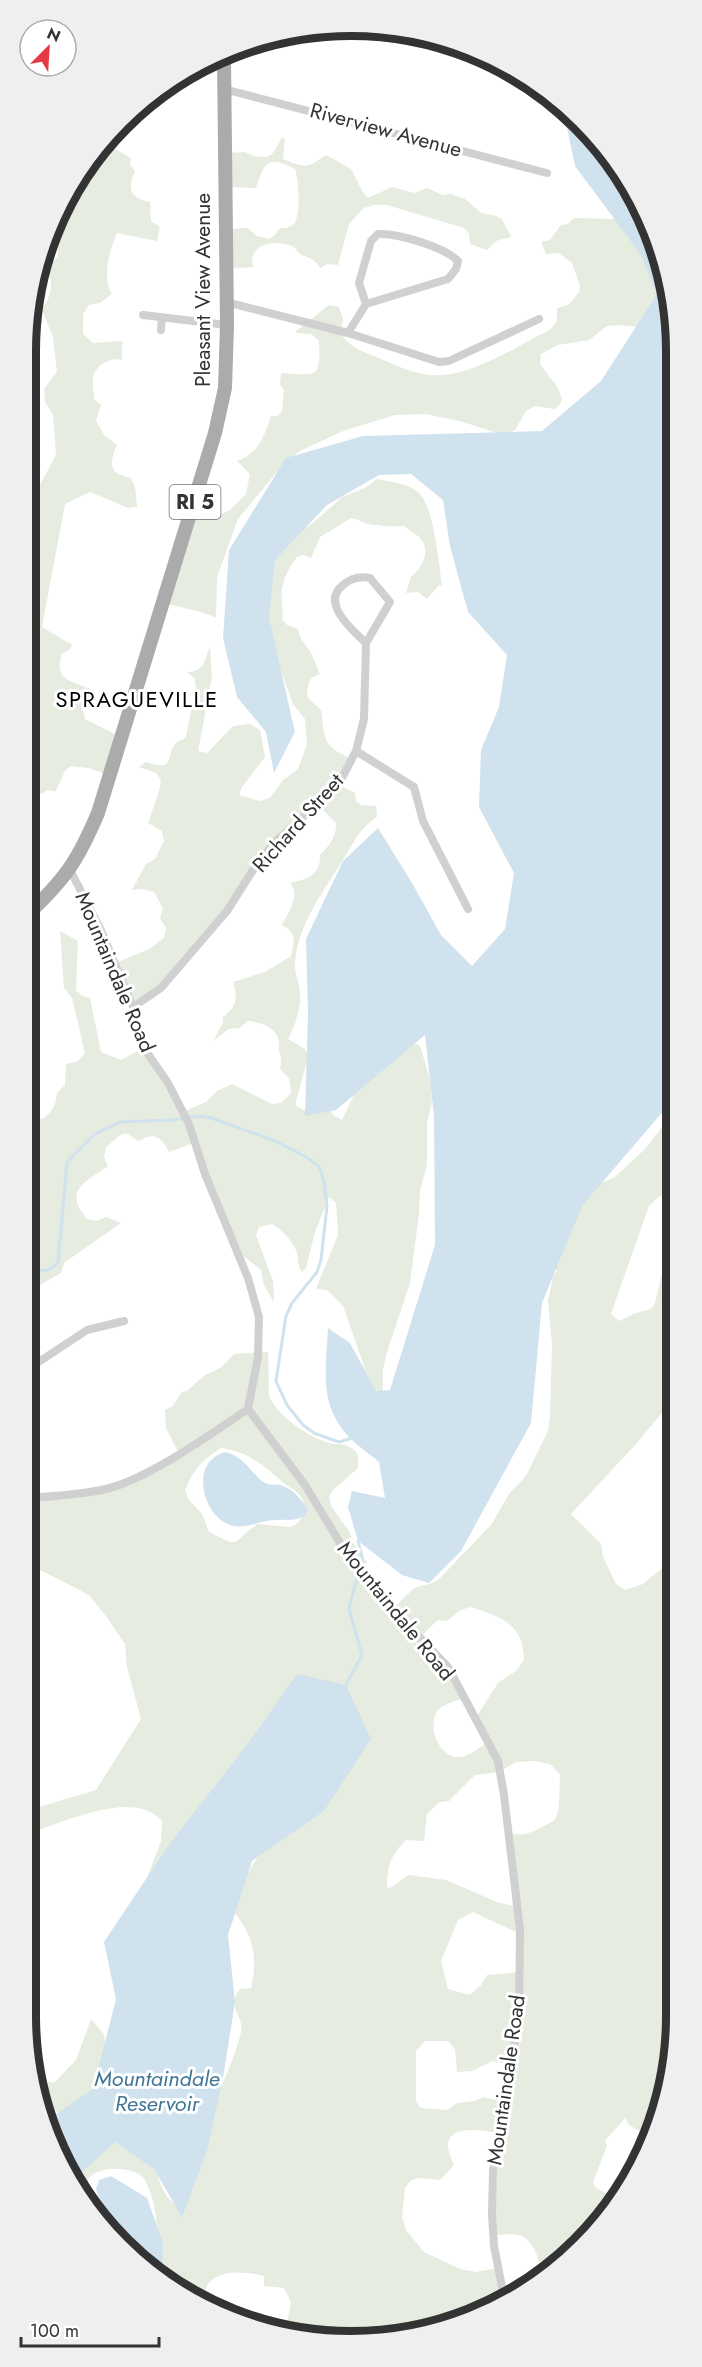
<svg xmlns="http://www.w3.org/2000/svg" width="702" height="2367" font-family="Jost,sans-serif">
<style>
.green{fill:#e6ecdf;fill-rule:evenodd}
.water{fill:#cfe2ee}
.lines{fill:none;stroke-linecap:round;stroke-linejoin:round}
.stream{stroke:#cfe2ee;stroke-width:3}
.street{stroke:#d0d0d0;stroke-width:8}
.primary{stroke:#ababab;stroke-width:14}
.labels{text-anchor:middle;stroke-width:6;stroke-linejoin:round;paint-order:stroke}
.shield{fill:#fff;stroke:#707070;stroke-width:1.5}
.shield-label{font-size:20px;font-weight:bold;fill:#333}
.street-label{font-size:21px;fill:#333;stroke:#fff}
.neighbourhood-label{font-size:22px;letter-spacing:1.5px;fill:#000;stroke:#fff}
.water-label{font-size:22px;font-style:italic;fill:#3f7597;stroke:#fff}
.rim{fill:none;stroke:#333;stroke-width:8}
</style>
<rect width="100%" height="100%" fill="#fff"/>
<path class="green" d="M152,98C151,117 141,121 125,126Z
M282,137L285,139L283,159C306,168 306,169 326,155L351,169L362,191L368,198L392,187L414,193L427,188L443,195L451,194L465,199L481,213L496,216L502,219L511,237L496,241L487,250L470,244L469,234L464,228L387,205H374L364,208L349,224L338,265L327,264L320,268C315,259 311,259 302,255C298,253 296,248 292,246C274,239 247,244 253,267L227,269L226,229L248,228L257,236L269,239L275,235L280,228C284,228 290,228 294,224C301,215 299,180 295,169C267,155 265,161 256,188L226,187L225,153L245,152L254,156L267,157L273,153Z
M111,140L115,149L131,158L130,165L135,171C126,190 131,198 150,202L151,221L160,227L157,241L117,233C110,249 101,278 112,294L100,303L89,305L83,314V334L93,343L122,341V360C110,357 95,365 93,379C92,385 94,392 94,399L101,405L96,420L104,435L117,445C109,463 108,474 131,478L135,487L137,507L128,508L90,492L65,504L42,627L72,645L70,649L62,654C53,680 71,681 91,689L83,710L85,719L121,737L109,775L88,768L71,766L65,771L56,791L47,790L42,794L30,788L31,519L40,509L36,492L56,455L53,415L45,402L44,389L57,372L53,337L42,310C51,295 55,284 46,268L58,257V237L54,233L59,221L64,218L80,170Z
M574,218L621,219L656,276L658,307L638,327L619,325L607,326L589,340L558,345L541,354L540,364L558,388L562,400L559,406L554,409L535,406L526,411L515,430L503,435L463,422L426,414L395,415L343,431L300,451L286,461L238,519L217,577L216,618C200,610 181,608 164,603L190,513L213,518L230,510L246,494L250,474L237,461C259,453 264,437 271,416H277L282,412L284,390L280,385L281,373C316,375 321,380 319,341L311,334L296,333V331L329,305L339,307L343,319L341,334C350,348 364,352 379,358C395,365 414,374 431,375C468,379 519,345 551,329L557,321V308L568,305L572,301L579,292L580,286L572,263L559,253L546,254L541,242L550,240L561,225L568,224Z
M377,479C390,482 407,483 418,492C434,505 439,565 442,586L439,585L427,599L418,592L406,593L411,577C420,570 430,555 423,542C420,536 410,531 404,526C392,527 382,526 369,524C363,523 358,519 351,518L320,537L311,558L304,555L297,557C290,566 284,577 282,589C280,600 284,608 282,619L287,625L298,629C299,641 307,644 312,655C315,661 317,668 320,674C307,678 308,685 307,697L321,710C325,740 322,745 351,759L337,784L355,793L356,801L361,805L376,806L377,817C358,830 355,841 343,860C323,892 295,928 295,968C295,974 298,980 299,986C303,1004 296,1023 288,1039L305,1049L308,1057L295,1105L308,1112L330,1107L333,1115L342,1120L375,1050L395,1035L420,1046L430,1079L432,1102L427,1123V1165L420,1191L419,1214L410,1283L387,1352L383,1369V1388L379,1398L369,1388L363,1363L343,1306L327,1290L316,1289L338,1235L336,1203L329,1197L315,1232L306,1268L302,1272C297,1266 299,1260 297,1253C293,1241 282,1230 272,1224L259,1227L256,1235L273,1281L274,1302L264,1285L261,1270L242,1255L194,1143L169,1152C161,1136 154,1132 138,1141L128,1134H122L106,1147L104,1157L108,1166C98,1174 72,1185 77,1202C78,1208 84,1214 87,1219L97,1221L106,1217L121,1223L64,1263L61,1273L28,1292L29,1117L43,1119C52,1111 56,1106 57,1093L65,1085L66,1064L78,1061L85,1053L72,998L64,988L60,931L78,941L76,990L82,996L90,998L101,1052L121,1060L145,1047L185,1111L206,1102L217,1091L232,1084L272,1104L281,1103L291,1093L289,1078L280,1069C282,1061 281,1058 279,1050C278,1047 280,1044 279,1041C276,1027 260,1022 248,1021L240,1028L229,1029L213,1041L223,1023V1017C237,1007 238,997 233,982L265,972L291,956C294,940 298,935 282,925C288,912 301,896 290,883C307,879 321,875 320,855C329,846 337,836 336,823L317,804L286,832L228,909L164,984L134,1005L116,963L149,949L164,938L166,928L160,918L163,908L154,892L142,889L132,890L146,864L155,859L164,841L162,831L148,823L159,791L161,780L156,773L139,767L146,762C178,773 164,754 177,742C180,740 183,740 186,737L196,685L194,678L187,672C205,672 204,659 210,647L212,676L198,751L207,753L233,726L250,724L260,730L265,757L242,787L239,795L259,801L270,798L283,780L298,769L307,744L305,719L293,704L275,654L266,602L274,557L300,531L313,523L342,497L365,488Z
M672,1114V1185L649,1206L611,1314L619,1321L633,1314L651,1309L655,1303L667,1252L672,1246V1401L635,1445L571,1514L601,1544L603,1557L616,1584L625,1590L643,1584L671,1561L670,2079L647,2135L629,2125L625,2118L605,2141L607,2146L593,2182L596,2188L619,2199L556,2267L549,2271L540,2268C538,2255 533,2240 519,2235C512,2233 502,2236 494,2234L499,2133C485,2131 448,2123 448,2146C448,2152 452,2160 454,2165L440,2180L420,2178L411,2180L405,2188L402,2217L406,2230L424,2252L460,2269L476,2272L498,2268L505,2296L436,2330L329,2341L286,2329L291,2302L284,2288L264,2286V2276C249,2272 224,2269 211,2281C206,2285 203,2297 200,2303L159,2271C158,2244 159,2203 144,2179C135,2164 86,2165 87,2185C87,2193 96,2201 99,2209C102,2216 104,2224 107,2231L65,2165L92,2142L128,2140L156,2165C158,2181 164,2199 179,2206C182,2192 184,2178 188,2165C201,2120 230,2079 241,2032C245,2016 225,2008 240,1989L251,1988C258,1958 254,1935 233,1911L245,1877L262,1850L142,1891L161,1841L162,1821C132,1787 62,1825 26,1833V1807L36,1808L96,1790L141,1719L127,1667L125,1644L106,1616L89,1595L42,1571L27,1568V1497L90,1490L146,1472L178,1452L166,1428L165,1410L173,1406L181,1393L188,1390L205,1375L222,1367L234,1354L268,1352C269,1361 268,1393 270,1398C278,1416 310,1438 329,1443C338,1445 348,1443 355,1451C360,1455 358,1462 358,1468L332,1491L329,1496L331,1506L349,1531L354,1544L367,1562L362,1568L395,1607L414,1588L432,1583L439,1579L491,1525L509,1494L526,1476L548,1431L550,1417L552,1345L548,1301L553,1276L557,1271L554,1268L587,1189L615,1177L645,1149ZM221,1448C247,1452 260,1462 279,1479C292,1491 309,1493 302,1515C300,1522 296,1526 289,1527L258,1524C231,1540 245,1551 209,1532L202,1514L189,1500L185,1490C193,1470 203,1459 221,1448ZM470,1607C500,1616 524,1624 524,1660L516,1671L498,1683L477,1716L487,1743C478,1748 468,1758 458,1757C437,1756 426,1723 439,1709C445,1703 457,1701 465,1698L422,1635L438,1620L447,1621L459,1611ZM534,1761L550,1764L560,1774L559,1808L555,1820C541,1827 529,1837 512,1834L517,1907L497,1902L446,1880L409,1875L388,1889L387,1887C387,1867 391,1854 406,1840L424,1841L427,1814L440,1802L449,1801L475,1775L499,1772L516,1762ZM473,1912L520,1934V1972L487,1975L481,1985L470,1995L448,1989L441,1961L458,1920ZM425,2041H448L455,2049L457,2072L472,2071L492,2061L510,2065L504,2102L484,2097L475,2101L457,2103L448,2110L421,2108L416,2102V2051Z
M91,2019L104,2034L107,2058L101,2083L72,2119L43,2106L39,2082H55L76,2060Z"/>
<path class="water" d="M563,108L581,121L643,207L674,309L672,1101L582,1206L542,1303L531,1423L461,1551L429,1583L402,1575L358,1541L348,1507L352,1491L385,1498L379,1462C370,1454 359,1447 350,1438C318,1404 326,1371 328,1328L350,1343L376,1391L390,1390L435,1245L434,1116L425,1035L336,1110L305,1116L308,1013L306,939L343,861L378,828L412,883L441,935L472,966L505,929L514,873L479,807L481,750L499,707L507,655L468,612L450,546L443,500L411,474L379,475L327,505L275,560L269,618L295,732L274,773L266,732L237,697L223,638L229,550L286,458L363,436L542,431L601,381L657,294L641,255L575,166Z
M226,1452C246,1459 247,1468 262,1481C268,1486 274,1484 280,1485C294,1489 301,1499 308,1510L305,1516C292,1522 287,1519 274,1520C258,1521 243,1531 228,1524C201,1513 190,1460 226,1452Z
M297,1674L346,1685L371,1739L324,1811L252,1861L228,1935L235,2002L223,2078L207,2151L182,2217L154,2169L115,2142L76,2178V2182L50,2140L46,2121L93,2089L116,1999L104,1942L168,1846L247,1745Z
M111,2176L147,2198L163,2243L162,2274L109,2233L96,2189L99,2180Z"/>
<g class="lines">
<path class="stream" d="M28,1272L48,1270L58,1263L67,1162L95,1134L120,1122L173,1120L198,1116L211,1118L273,1140L308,1158L319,1167L324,1181L327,1206L321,1260L317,1272L292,1303L286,1316L276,1381L287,1405L303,1425L314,1433L339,1442L352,1438
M346,1685L362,1655L349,1609L362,1557L358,1541"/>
<path class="street" d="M224,89L547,173
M226,302L348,333L439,362L449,361L539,319
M143,315L227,325
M161,330L162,318
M348,333L366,304L359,283L371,241L378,234C398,233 444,247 458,261L456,269L448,279L366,304
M356,751L414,787L423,821L468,909
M70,870L100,928L133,1007L146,1051L168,1083L189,1124L205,1174L248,1278L259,1317L258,1357L248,1409L305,1485L346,1553L379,1594L448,1667L498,1761L504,1795L520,1930L519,2017L493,2170L492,2215L494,2246L504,2297
M133,1007L161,988L227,911L253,870L273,844L323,799L342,778L356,751L364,719L366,643L390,602L370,578C360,576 351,578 343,585C320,603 353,631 366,643
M29,1042L35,1063L31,1095
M28,1369L87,1330L124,1321
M27,1498C54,1496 80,1495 106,1489C148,1479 211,1434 248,1409"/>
<path class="primary" d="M29,913C66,878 78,860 98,813L215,433L225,388L227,325L224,58"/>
</g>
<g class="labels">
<rect class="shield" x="169.5" y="485" width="51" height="34" rx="4.5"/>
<g class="shield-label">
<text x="195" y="509">RI 5</text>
</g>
<g class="street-label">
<text transform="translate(386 130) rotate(15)" y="7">Riverview Avenue</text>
<text transform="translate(203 290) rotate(-90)" y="7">Pleasant View Avenue</text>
<text transform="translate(298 823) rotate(-48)" y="7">Richard Street</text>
<text transform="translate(115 972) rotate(67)" y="7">Mountaindale Road</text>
<text transform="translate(396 1611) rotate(51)" y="7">Mountaindale Road</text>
<text transform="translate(506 2080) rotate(-82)" y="7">Mountaindale Road</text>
</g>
<g class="neighbourhood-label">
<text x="137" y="707">SPRAGUEVILLE</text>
</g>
<g class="water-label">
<text x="157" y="2086">Mountaindale<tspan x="157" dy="25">Reservoir</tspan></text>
</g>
</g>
<path d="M0 0H702V2367H0ZM351 36H351A315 315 0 0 1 666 351V2016A315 315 0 0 1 351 2331H351A315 315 0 0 1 36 2016V351A315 315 0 0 1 351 36Z" fill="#efefef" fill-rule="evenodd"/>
<path class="rim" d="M351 36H351A315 315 0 0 1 666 351V2016A315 315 0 0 1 351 2331H351A315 315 0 0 1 36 2016V351A315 315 0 0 1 351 36Z"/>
<g transform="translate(48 48) rotate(24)"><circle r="28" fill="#ffffff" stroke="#adadad" stroke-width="1.5"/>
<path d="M0-4.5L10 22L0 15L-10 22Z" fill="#e63946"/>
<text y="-9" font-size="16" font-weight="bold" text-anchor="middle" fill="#333333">N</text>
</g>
<path d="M21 2337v9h138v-9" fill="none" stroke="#333333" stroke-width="3"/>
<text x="30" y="2337" font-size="18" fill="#333333" stroke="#ffffff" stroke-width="4.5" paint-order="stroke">100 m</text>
</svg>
